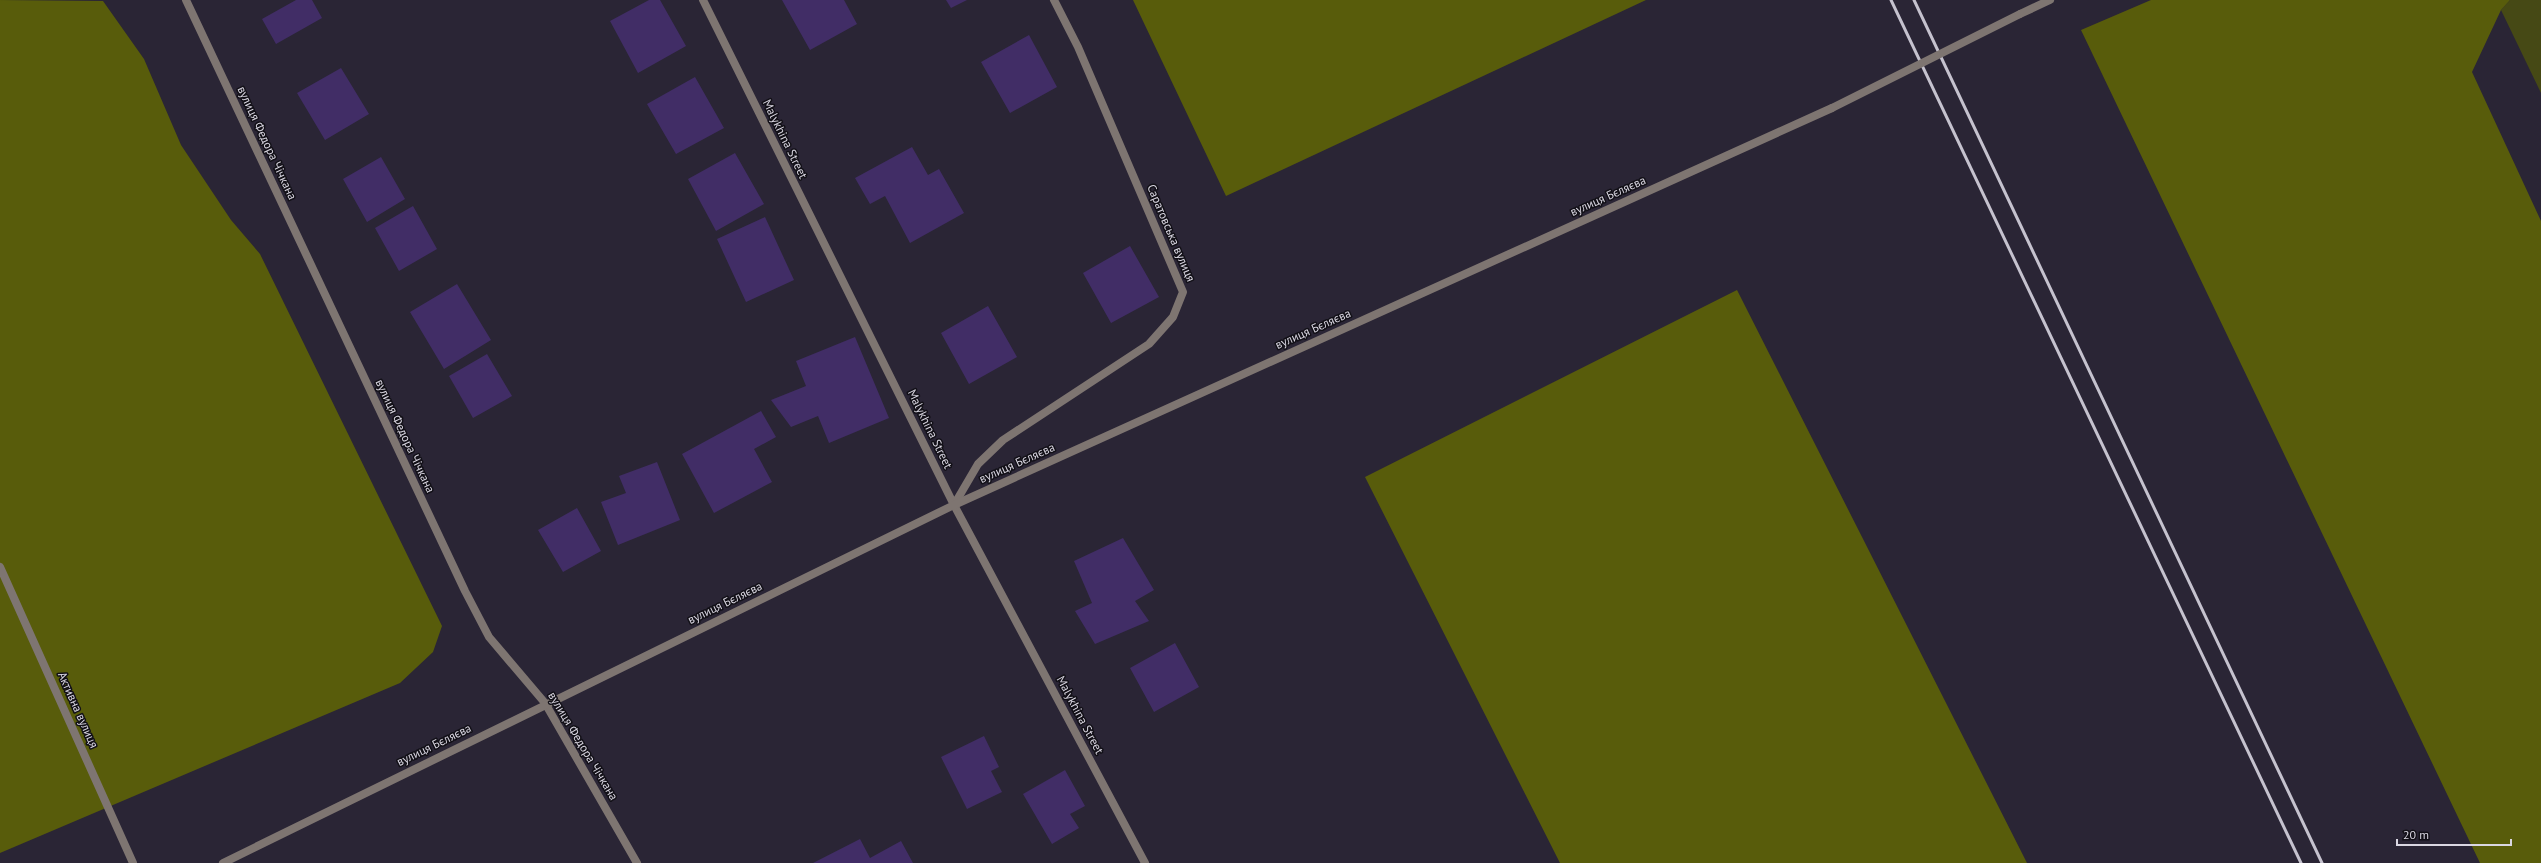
<svg xmlns="http://www.w3.org/2000/svg" width="2541" height="863" font-family="'PT Sans',sans-serif">
<style>
.green{fill:#464915}
.forest{fill:#585c0b}
.building{fill:#412d66}
.lines{fill:none;stroke-linecap:round;stroke-linejoin:round}
.minor{stroke:#7e7571;stroke-width:8}
.tertiary{stroke:#7e7571;stroke-width:8}
.rail{stroke:#c5c2ce;stroke-width:3}
.tertiary-bridge{stroke:#7e7571;stroke-width:8}
.labels{text-anchor:middle;stroke-width:3;stroke-linejoin:round;paint-order:stroke}
.street-label{font-size:12px;fill:#dad7e2;stroke:#121017}
</style>
<rect width="100%" height="100%" fill="#2a2535"/>
<path class="green" d="M2510,0H2541V93L2501,10Z"/>
<path class="forest" d="M0,0L103,1L144,59L181,145L231,220L260,254L442,626L433,652L400,683L0,853Z
M1133,0H1646L1226,196Z
M2151,0H2510L2501,10L2472,72L2541,221V863H2480L2081,30Z
M1737,290L2027,863H1560L1365,477Z"/>
<path class="building" d="M296,0H312L322,18L276,44L262,19Z
M649,0H660L686,46L638,73L610,21Z
M782,0H844L857,24L810,50Z
M946,0H967L951,8Z
M1029,35L1057,87L1010,113L981,62Z
M341,68L369,114L325,140L297,93Z
M695,77L724,128L676,154L647,104Z
M912,147L928,175L939,169L964,213L910,243L885,196L870,204L855,178Z
M735,153L764,204L716,231L688,179Z
M381,157L405,199L367,222L343,179Z
M413,206L437,249L399,271L375,228Z
M765,217L794,280L746,302L717,239Z
M1130,246L1159,297L1111,323L1083,273Z
M457,284L491,340L444,369L410,312Z
M988,306L1017,357L969,384L941,333Z
M855,337L889,418L829,443L818,416L791,427L771,400L806,386L796,361Z
M487,354L512,396L473,418L449,376Z
M761,411L776,437L754,449L772,482L714,513L682,454Z
M657,462L680,520L618,545L601,502L626,493L619,476Z
M577,508L601,551L563,572L538,530Z
M1123,538L1154,590L1135,601L1149,621L1095,644L1075,611L1092,603L1074,561Z
M1175,643L1199,687L1154,712L1130,668Z
M984,736L999,767L991,771L1002,792L967,809L941,757Z
M1065,770L1085,806L1070,814L1079,828L1052,844L1023,794Z
M860,839L870,858L901,841L913,863H813Z"/>
<g class="lines">
<path class="minor" d="M186,0L465,591L489,637L545,703L637,863
M703,0L954,505L1145,863
M954,505L978,464L1003,440L1149,344L1173,317L1183,292L1078,47L1054,0
M0,567L133,863"/>
<path class="tertiary" d="M2020,14L2050,0
M223,863L954,505L1832,108"/>
<path class="rail" d="M1891,0L2301,863
M1914,0L2322,863"/>
<path class="tertiary-bridge" d="M1832,108L2020,14"/>
</g>
<g class="labels">
<g class="street-label">
<text transform="translate(785 139) rotate(64)" y="4">Malykhina Street</text>
<text transform="translate(267 143) rotate(65)" y="4">вулиця Федора Чічкана</text>
<text transform="translate(1608 196) rotate(-24)" y="4">вулиця Бєляєва</text>
<text transform="translate(1171 233) rotate(67)" y="4">Саратовська вулиця</text>
<text transform="translate(1313 329) rotate(-24)" y="4">вулиця Бєляєва</text>
<text transform="translate(930 429) rotate(64)" y="4">Malykhina Street</text>
<text transform="translate(405 436) rotate(65)" y="4">вулиця Федора Чічкана</text>
<text transform="translate(1017 463) rotate(-24)" y="4">вулиця Бєляєва</text>
<text transform="translate(725 603) rotate(-26)" y="4">вулиця Бєляєва</text>
<text transform="translate(78 710) rotate(66)" y="4">Активна вулиця</text>
<text transform="translate(1080 715) rotate(62)" y="4">Malykhina Street</text>
<text transform="translate(434 745) rotate(-26)" y="4">вулиця Бєляєва</text>
<text transform="translate(583 746) rotate(59)" y="4">вулиця Федора Чічкана</text>
</g>
</g>
<path d="M2397 839v6h114v-6" fill="none" stroke="#dad7e2" stroke-width="2"/>
<text x="2403" y="839" font-size="12" fill="#dad7e2" stroke="#121017" stroke-width="3" paint-order="stroke">20 m</text>
</svg>
